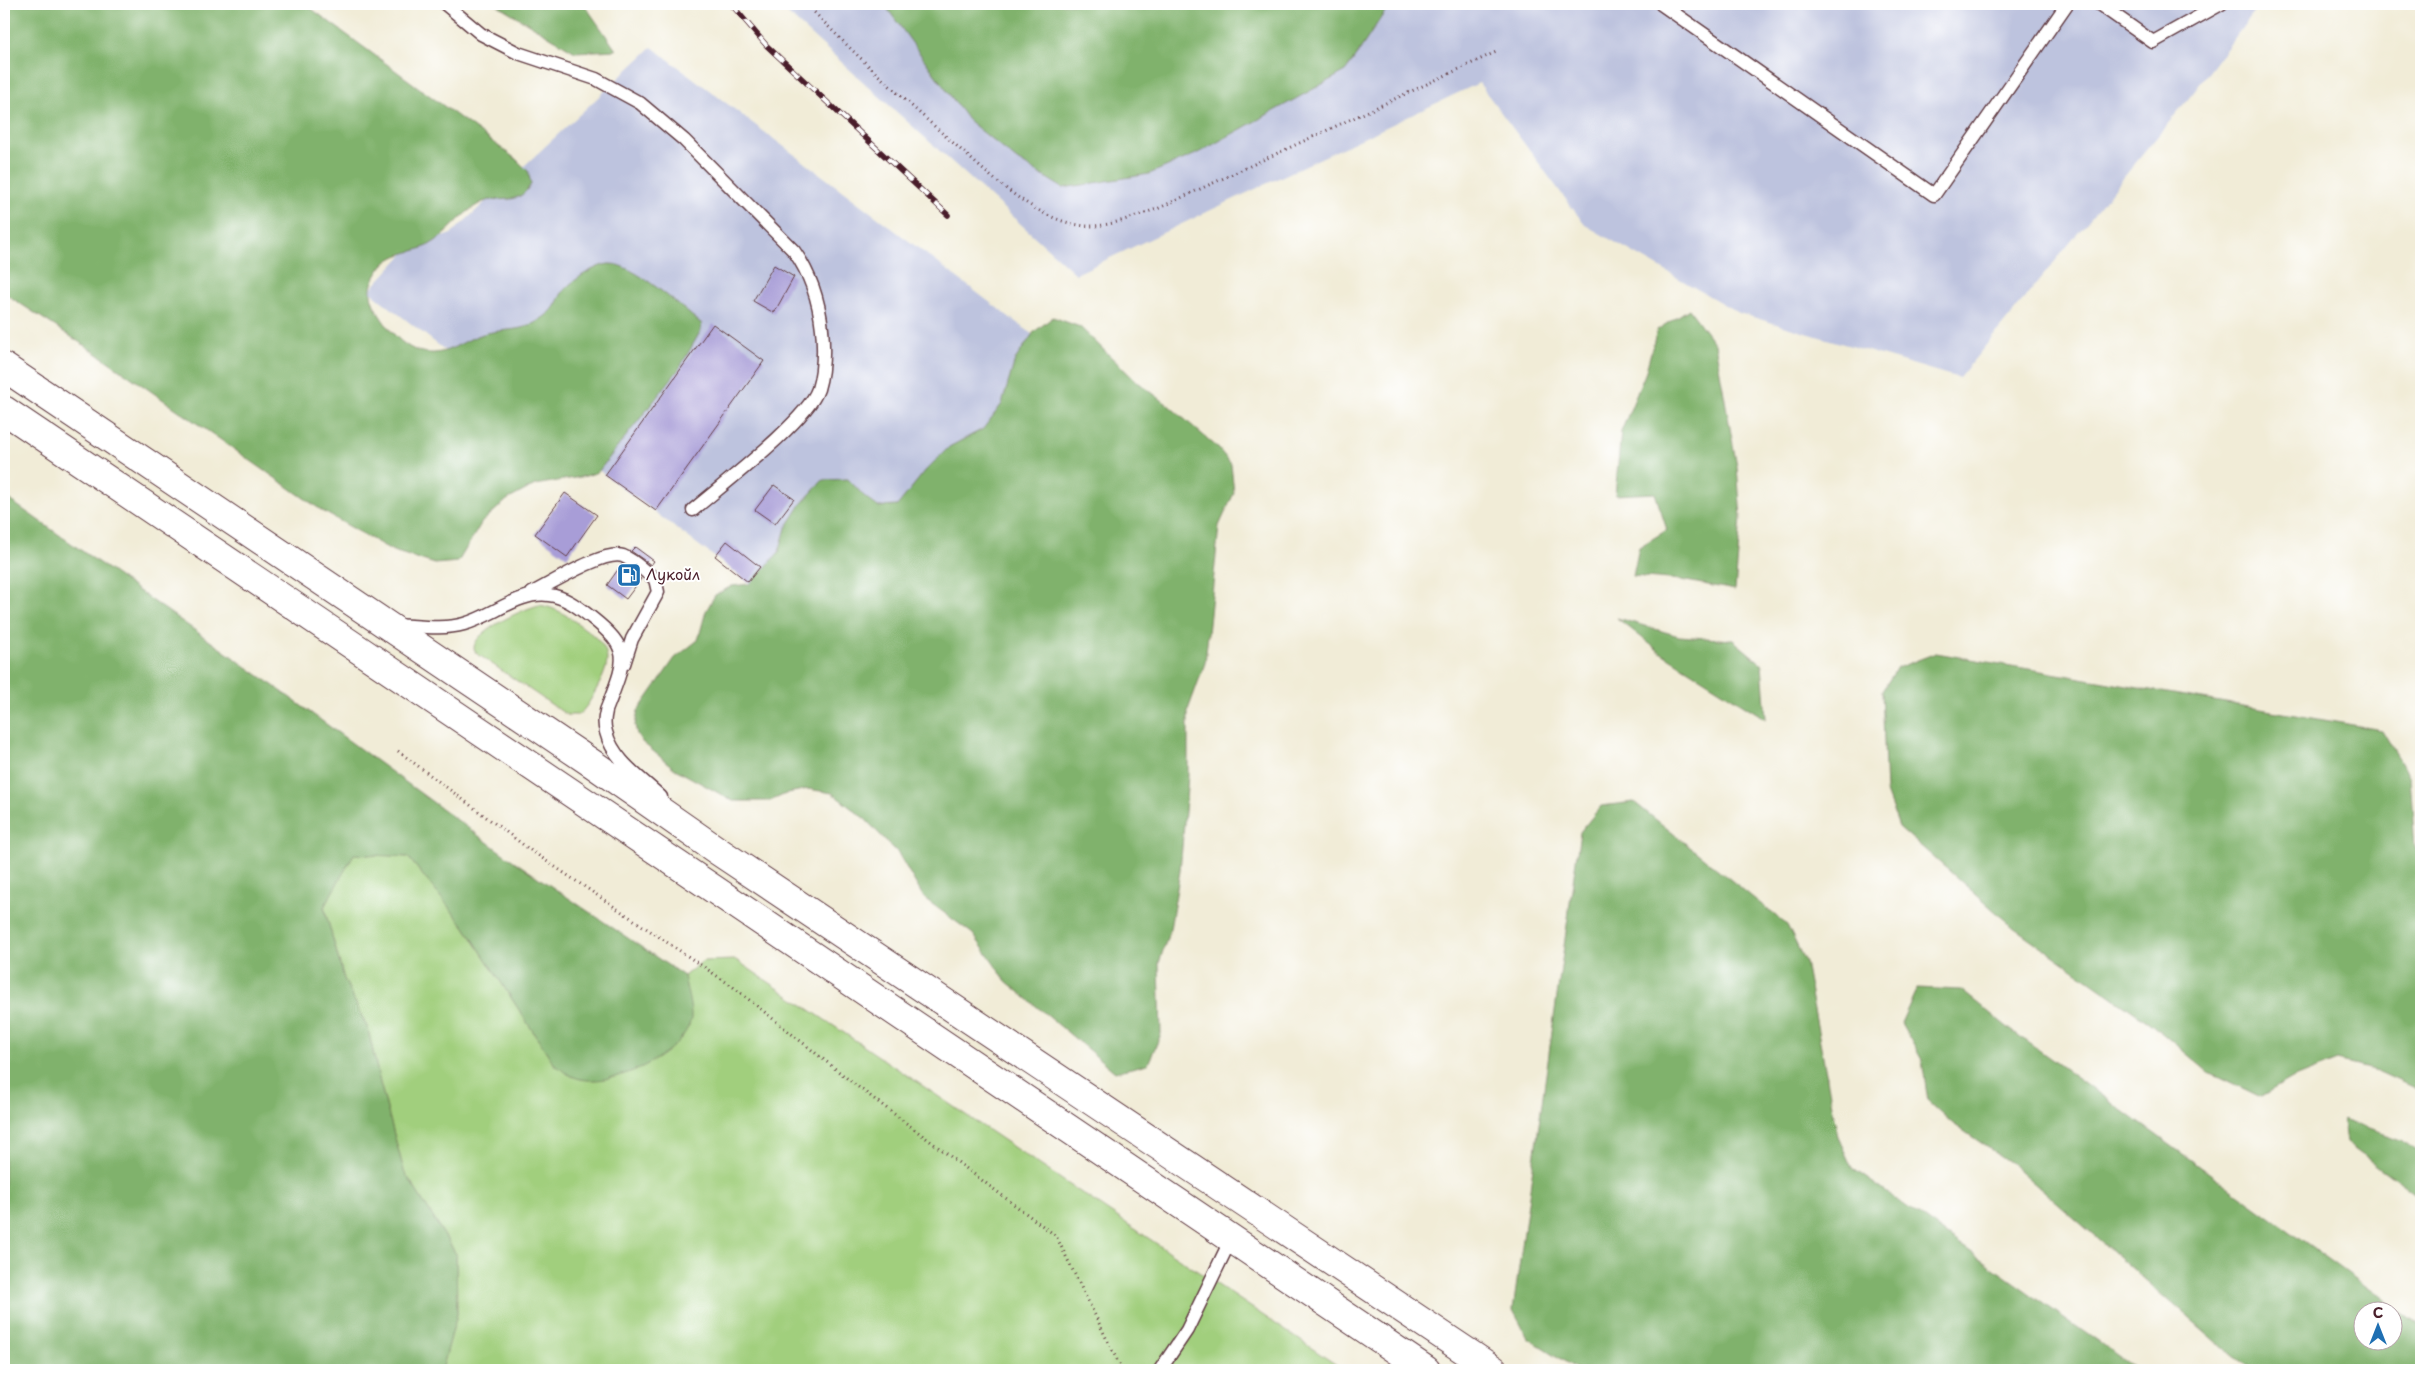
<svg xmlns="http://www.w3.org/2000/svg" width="2425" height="1374" font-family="'Playpen Sans',sans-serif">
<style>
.industrial{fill:#bdc3de}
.green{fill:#a1cf7d;stroke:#767754}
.forest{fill:#80b26c;stroke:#65684c;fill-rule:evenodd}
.building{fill:#a89dd7}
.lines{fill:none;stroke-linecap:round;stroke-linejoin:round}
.lane-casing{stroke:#633e45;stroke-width:15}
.highway-casing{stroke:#633e45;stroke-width:30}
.path{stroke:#633e45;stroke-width:3;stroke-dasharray:1 4;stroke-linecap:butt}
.lane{stroke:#fff;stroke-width:12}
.highway{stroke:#fff;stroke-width:28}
.rail-casing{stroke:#4a1f2b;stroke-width:5.5}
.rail{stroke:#fff;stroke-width:4;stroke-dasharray:11;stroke-linecap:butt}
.labels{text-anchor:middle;stroke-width:4;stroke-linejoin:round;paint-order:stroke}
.poi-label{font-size:15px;fill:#4a1f2b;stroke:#fff;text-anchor:start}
</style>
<rect width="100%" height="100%" fill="#fff"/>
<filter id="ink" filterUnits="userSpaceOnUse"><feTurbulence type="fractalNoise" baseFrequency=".02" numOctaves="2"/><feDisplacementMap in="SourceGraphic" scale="10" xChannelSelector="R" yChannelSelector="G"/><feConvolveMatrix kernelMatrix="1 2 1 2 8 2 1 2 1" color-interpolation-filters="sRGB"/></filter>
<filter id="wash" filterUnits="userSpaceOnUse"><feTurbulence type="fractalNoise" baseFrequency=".0096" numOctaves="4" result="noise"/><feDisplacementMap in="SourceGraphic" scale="20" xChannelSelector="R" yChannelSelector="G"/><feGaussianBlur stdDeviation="1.12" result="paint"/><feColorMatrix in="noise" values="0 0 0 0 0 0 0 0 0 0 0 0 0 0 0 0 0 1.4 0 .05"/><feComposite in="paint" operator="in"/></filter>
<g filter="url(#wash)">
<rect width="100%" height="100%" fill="#f1ecd7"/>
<path class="industrial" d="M777,4H2260L2193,93L1959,378L1739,313L1585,225L1479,83L1076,274Z
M652,47L1053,350L812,630L605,475L369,291L408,249L451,234Z"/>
<path class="green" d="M539,605C554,607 565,614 577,623C608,645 616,655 596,690C591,699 586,709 578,715H567L476,653L474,648C474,631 523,609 539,605Z
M354,853L408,857L465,927L555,1065L687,994L684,976L703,961L736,960L1344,1370H442L457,1314L456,1254L404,1171L380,1083L368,1029L344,979L324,907Z"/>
<path class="forest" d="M4,4H305L516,159L528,171L531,184C517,209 499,193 479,204C460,214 448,235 429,245C413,254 392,251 380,269C368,286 368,296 379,314C394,338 414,360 445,351C458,347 469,338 483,334C512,327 524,334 549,313C557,307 559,295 566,288C575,279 596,265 609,264C634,263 681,308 702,324L700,332L679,369L598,472L586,476L535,485L507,500L482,522L458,562L435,564L393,551L324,512L99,355L4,293Z
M496,4H584L616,50L575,52Z
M884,4H1390L1346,71L1196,154L1149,174L1063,188L1017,160L968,120Z
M1689,309L1715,344L1737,467L1741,517L1735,590L1681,580L1633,576L1639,547L1667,530L1655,493L1615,495L1621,432L1645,374L1657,330Z
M1053,317L1080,327L1135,380L1167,404L1218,448L1231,464L1234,493L1219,526L1205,663L1188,710V776L1180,871L1170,929L1159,963L1161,1034L1148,1064L1115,1072L1006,981L973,934L924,898L898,853L865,819L832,793L808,789L788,793L770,801H733L675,769L642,742L637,734L635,725L638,711L675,658L698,640L706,611L715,595L732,586L749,584L764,569L779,552L786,528L802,503L823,480L848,479L864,496L878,507L897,506L926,470L949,447L983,429L1002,404L1015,360L1034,332Z
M4,496L281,691L505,855L684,976C686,987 692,1009 691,1018C685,1055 607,1091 574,1077C568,1075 561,1069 555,1065L465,927L408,857L354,854L324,907L344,979L368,1029L380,1083L404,1171L456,1254L457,1314L442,1370H4Z
M1617,618L1679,636L1733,640L1762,664L1766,719L1660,652Z
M1936,653L2382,730L2410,777L2415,848L2421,853V1091L2377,1071L2337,1061L2294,1078L2261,1097L2207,1071L2151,1024L2013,927L1899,827L1886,792L1882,691L1897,668Z
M1634,802L1787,925L1805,962L1838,1137L1852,1168L2138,1370H1578L1528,1338L1513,1310L1580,832L1601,806Z
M1917,988L1961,990L2011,1030L2421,1326V1370H2257L2233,1356L2012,1164L1952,1123L1928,1101L1922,1060L1901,1023ZM2362,1312H2392V1342H2362Z
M2343,1120L2402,1140L2421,1155V1198L2346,1143Z"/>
<g id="blocks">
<path class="building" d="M774,265L794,277L774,313L753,301Z
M713,324L764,361L656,511L605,475Z
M774,485L794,499L775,524L755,510Z
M565,493L597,515L567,557L535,534Z
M727,541L760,567L748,582L715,556Z
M635,547L654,561L651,565L631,551Z
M622,564L641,579L626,599L607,585Z"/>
</g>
</g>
<g filter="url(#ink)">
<use href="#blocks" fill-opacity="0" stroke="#633e45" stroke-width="1"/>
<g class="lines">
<defs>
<path id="lane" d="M445,4L481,34L518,53L596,79L640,103L684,140L794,251C811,275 819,300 822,329C824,349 824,369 818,389C807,421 722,485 693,510
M1661,4L1934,195L2067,4
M2099,4L2153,42L2221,4
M532,593C551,584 603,550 623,556C634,560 645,572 655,579L658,592L632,639L624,664
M396,625C418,626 443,630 464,624C493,616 519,591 549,595C566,597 579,608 592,618C631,649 626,659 609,703C605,711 603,723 606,732C613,760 641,778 661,797
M1160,1370L1187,1330L1231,1239"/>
<path id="highway" d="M4,367L593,764L718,851L1494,1370
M4,410L1426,1370"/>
</defs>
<use href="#lane" class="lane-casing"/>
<use href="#highway" class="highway-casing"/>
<path class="path" d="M809,4L814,12C858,57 903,99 950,140C985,171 1032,218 1079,225C1105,230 1133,216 1157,209L1496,52
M398,751L533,852L732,986L853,1083L1056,1236L1122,1370"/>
<use href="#lane" class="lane"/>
<use href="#highway" class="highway"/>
<defs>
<path id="rail" d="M731,4L767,46L948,215"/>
</defs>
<use href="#rail" class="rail-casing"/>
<use href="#rail" class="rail"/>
</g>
</g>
<defs>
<symbol id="fuel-square" viewBox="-11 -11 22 22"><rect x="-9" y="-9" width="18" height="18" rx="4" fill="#1f6fb2" stroke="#fff"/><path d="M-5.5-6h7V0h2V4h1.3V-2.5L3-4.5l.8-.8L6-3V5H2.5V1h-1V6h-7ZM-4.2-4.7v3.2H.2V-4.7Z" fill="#fff"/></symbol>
</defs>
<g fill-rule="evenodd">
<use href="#fuel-square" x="615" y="561" width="28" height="28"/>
</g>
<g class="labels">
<g class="poi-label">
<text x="646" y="580">Лукойл</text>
</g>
</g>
<rect width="2425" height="1374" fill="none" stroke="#fff" stroke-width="20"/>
<g transform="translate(2378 1326)"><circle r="24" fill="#ffffff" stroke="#b7a5aa"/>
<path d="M0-4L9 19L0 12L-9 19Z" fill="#1f6fb2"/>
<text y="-8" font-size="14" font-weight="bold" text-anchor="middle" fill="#4a1f2b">С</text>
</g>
</svg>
